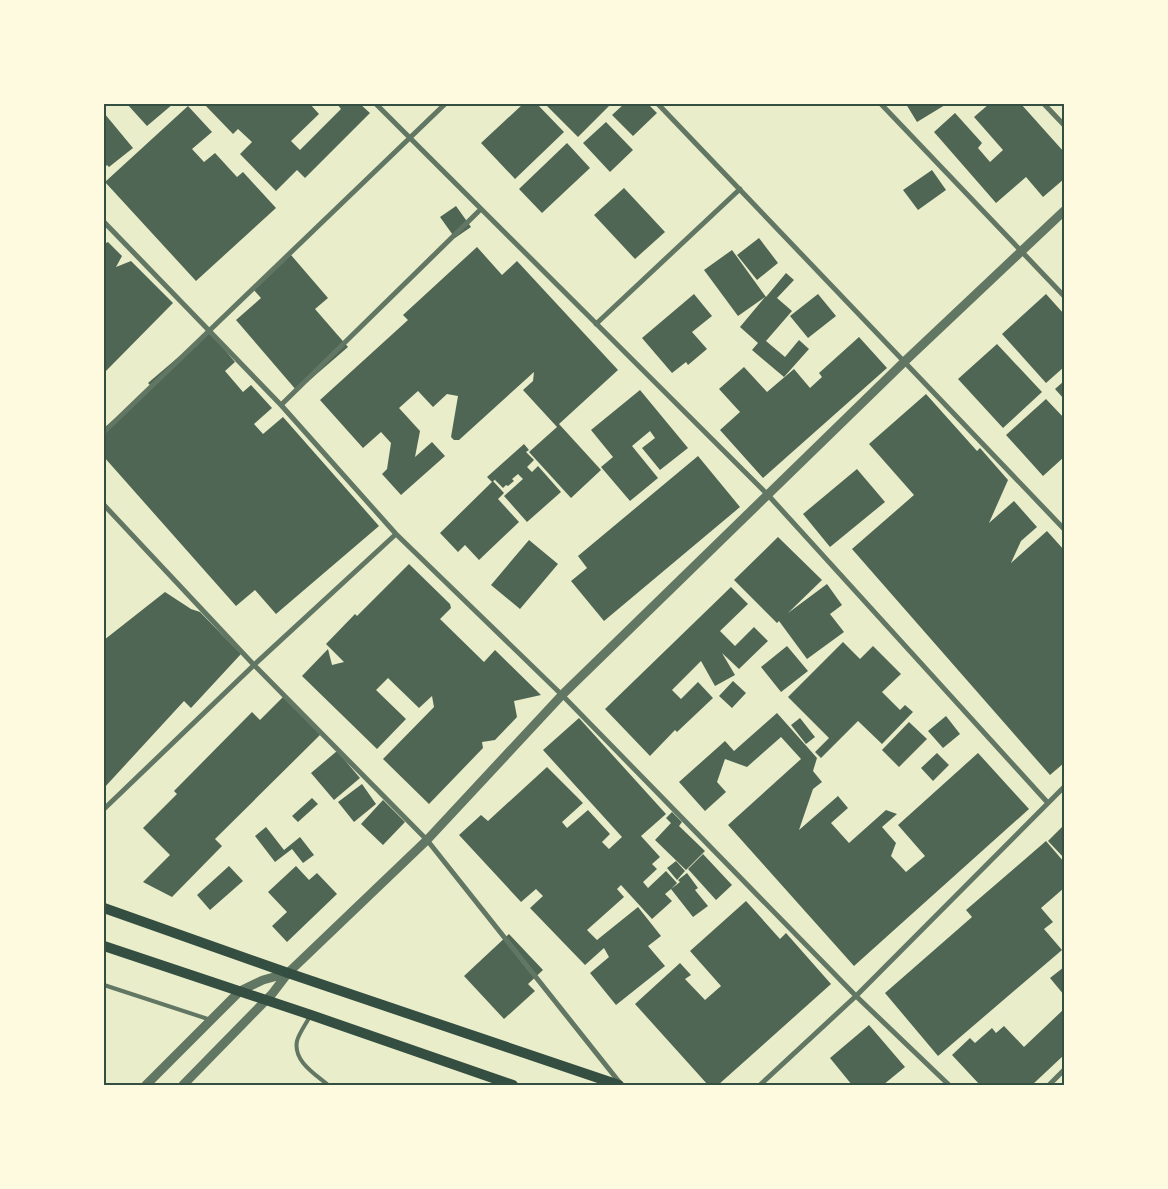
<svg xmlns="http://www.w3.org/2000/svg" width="1168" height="1189" font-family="'Archivo Narrow',sans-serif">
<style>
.building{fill:#4f6655}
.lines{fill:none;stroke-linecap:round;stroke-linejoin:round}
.service{stroke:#617663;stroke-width:4}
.minor{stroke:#617663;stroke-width:5}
.tertiary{stroke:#617663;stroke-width:9}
.secondary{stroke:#344e41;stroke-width:10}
.neatline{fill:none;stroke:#344e41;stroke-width:2}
</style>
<rect width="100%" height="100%" fill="#e9edc9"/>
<path class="building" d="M127,104H173L147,126Z
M204,104H310L319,114L291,141L300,150L341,109L337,104H360L370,113L305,178L297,170L276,191L240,154L252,142L238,129L233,134Z
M523,104H537L564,132L515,179L481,143Z
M545,104H611L578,137Z
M624,104H648L657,113L633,136L612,115Z
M906,104H944L945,105L917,122Z
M989,104H1021L1064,152V179L1043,197L1026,177L996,203L934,132L955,113L982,143L978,148L990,162L1003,150L974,117Z
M188,106L212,132L192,149L204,162L215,153L237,177L243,172L276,208L196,281L105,182Z
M104,113L133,148L109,167L107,165L104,168Z
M606,122L633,150L610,172L583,143Z
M567,143L590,168L542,213L519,189Z
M932,170L946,190L918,210L903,190Z
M624,188L665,232L635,259L594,215Z
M456,206L471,227L455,238L440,217Z
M759,238L778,263L757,280L737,255Z
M108,242L122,256L116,267L131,261L173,303L104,373V244Z
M477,247L502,275L517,261L618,370L559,424L601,470L571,498L529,452L557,427L523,390L533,381L534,372L459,440H454L451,437L458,396L447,394L433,407L418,391L399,408L420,431L415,457L432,442L445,456L401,495L382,474L387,469L391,443L381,432L363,448L320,400L408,320L403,315Z
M732,250L766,297L786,273L794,280L777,298L792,311L766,341L785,357L799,340L809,349L784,377L752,350L758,343L740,327L765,297L738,316L704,270Z
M291,255L328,298L315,309L348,347L297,391L236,320L261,298L252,288Z
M694,294L712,316L692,332L707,349L688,365L686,362L672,373L642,338Z
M818,294L836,316L808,338L790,316Z
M1046,294L1064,314V367L1046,383L1002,334Z
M209,331L235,362L225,371L243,392L251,385L272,408L254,424L263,434L283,417L379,526L276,614L255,590L236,606L104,457V428L152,387L148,383Z
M859,337L887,368L763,478L720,430L740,412L719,389L744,367L767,392L794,369L810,388L822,377L819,373Z
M997,344L1042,392L1003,428L958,379Z
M1064,381V399L1055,389Z
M640,390L688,448L660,470L642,448L655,438L650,431L632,446L658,478L630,501L601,467L613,457L591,430Z
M926,394L977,451L980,448L1008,480L989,523L1014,501L1037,527L1021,541L1011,563L1047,531L1064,550V763L1050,775L852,549L914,495L869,444Z
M1046,399L1064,418V457L1043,476L1006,435Z
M524,444L529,450L526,452L534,460L527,467L532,472L538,466L561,492L527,522L504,496L523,479L518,474L512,479L514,481L508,486L506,485L503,488L495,480L496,479L492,482L487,477Z
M698,456L740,507L604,621L571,581L587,568L578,556Z
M857,469L885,502L830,547L803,514Z
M493,481L504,493L498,499L519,522L479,560L465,545L458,552L440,533Z
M778,537L822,580L788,613L827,584L842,605L830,614L844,632L807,659L779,621L777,623L734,580Z
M529,540L558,564L520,609L491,585Z
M409,564L450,604L451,608L440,619L484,662L495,650L541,695L514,701L517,717L495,740L482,742L483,748L429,804L383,759L434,707L432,696L419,708L388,678L376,690L406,719L377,749L302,676L328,649L332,665L344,662L326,644L355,614L357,616Z
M731,587L748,604L720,631L735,646L754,627L768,641L739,669L722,653L735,675L715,686L701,661L672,690L681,699L698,682L713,698L677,732L675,730L650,756L605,709Z
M165,592L191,609L200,612L241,654L191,708L184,701L104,788V640Z
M843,642L860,659L873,646L901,674L882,692L900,710L905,705L913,712L882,744L858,721L821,758L815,752L829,738L788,697Z
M787,646L808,671L781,692L761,667Z
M733,681L746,693L732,708L719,696Z
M283,697L321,734L215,839L222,846L172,897L143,882L170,855L143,828L177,794L174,791L252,712L260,720Z
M777,713L817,758L813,771L822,782L813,789L799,830L838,796L848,808L831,823L849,843L886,810L897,814L882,827L896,843L891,856L906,872L925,856L898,825L978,753L1029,809L854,966L728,825L801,759L781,737L747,767L725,759L717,782L726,792L705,811L679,782L725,741L734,751Z
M946,716L960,734L943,748L928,731Z
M579,718L666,814L641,836L660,857L652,864L657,869L643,882L648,888L666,871L677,883L671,889L680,882L678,880L687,873L698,888L695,890L708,906L693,917L671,889L665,894L672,901L652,919L621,885L617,889L624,897L587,930L597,940L638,907L661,936L648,946L665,966L616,1005L590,973L609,957L604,948L585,965L530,908L543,896L536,889L521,902L459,835L481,815L488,821L547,767L583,803L562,822L567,828L588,810L610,834L602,842L609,849L622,837L543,750Z
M800,718L815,737L806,744L791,725Z
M909,722L927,739L899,767L882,750Z
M337,751L360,778L334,800L311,773Z
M937,753L949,765L933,781L921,768Z
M362,784L376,804L354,822L338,802Z
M312,798L318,804L298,822L292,816Z
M383,800L405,822L383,845L361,824Z
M672,812L682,822L679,826L705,851L686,870L655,840L671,823L666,818Z
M1064,825V858L1048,841Z
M266,827L284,850L300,837L314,855L303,863L292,849L275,862L255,836Z
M1046,841L1064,862V888L1041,908L1053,922L1044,929L1062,950L938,1056L885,993L972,917L966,910Z
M703,854L732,885L716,900L688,869Z
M676,861L685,871L677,880L667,868Z
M229,866L243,881L210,910L197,895Z
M296,866L309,880L317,873L337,894L287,942L272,926L287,912L268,892Z
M746,901L780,939L786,933L831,984L718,1085H708L635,1004L680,963L691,975L685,979L705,1000L721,986L690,951Z
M509,934L543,970L528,984L535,991L504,1019L464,976Z
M1064,967V995L1050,978Z
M1064,1009V1055L1032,1085H980L952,1055L970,1038L975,1043L992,1028L996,1033L1004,1026L1024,1047Z
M869,1025L905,1067L883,1085H852L830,1058Z"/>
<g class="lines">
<path class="service" d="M104,985L211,1020
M310,1016C306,1024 299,1033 297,1041C293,1061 315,1074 328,1085"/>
<path class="minor" d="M376,104L768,495L1048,803
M658,104L1064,529
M881,104L1064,296
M1044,104L1064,125
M104,222L281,405L396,534L562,695L856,996L949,1085
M596,324L740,189
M281,405L481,209
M104,432L445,104
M104,505L254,665L427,840L620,1083
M104,809L254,665L396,534
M760,1085L856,996L1064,787
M1049,1085L1064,1070"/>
<path class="tertiary" d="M146,1085L240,991L263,980L288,973
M183,1085L272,994L288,973L427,840L562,695L904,362L1064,211"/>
<path class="secondary" d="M104,908L288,973L619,1085
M104,946L311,1015L513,1085"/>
</g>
<rect width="1168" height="1189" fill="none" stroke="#fefae0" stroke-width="210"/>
<rect x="105" y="105" width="958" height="979" class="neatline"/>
</svg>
